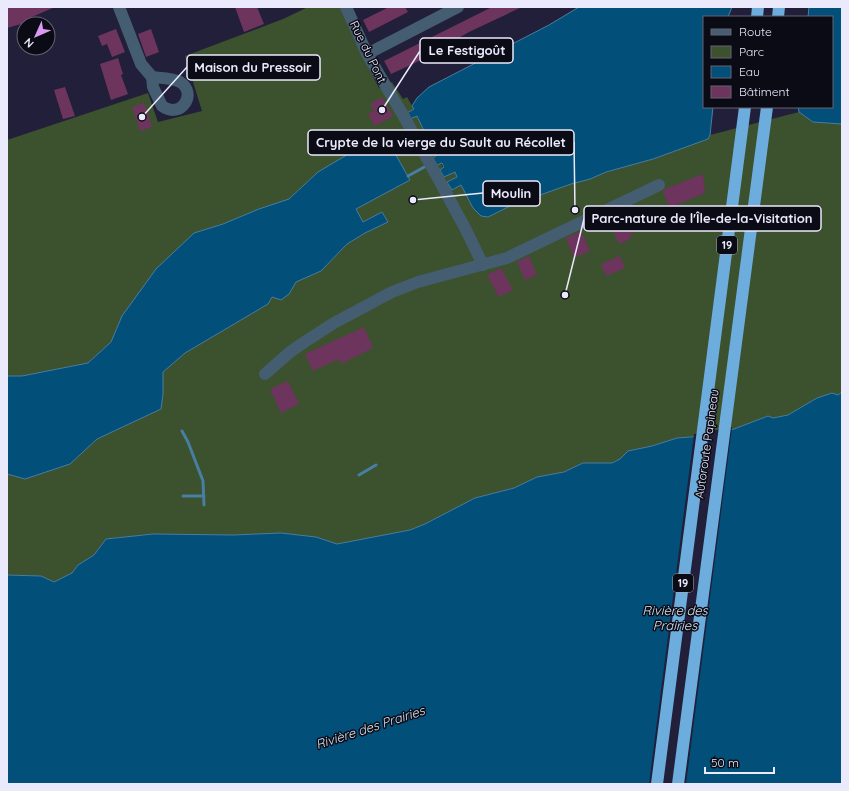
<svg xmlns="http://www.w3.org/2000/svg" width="849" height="791" font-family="Quicksand,sans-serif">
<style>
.green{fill:#3c512d}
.water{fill:#024f7a;stroke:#487ea1}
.pier{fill:#211f39}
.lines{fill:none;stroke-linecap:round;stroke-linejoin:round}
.stream{stroke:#487ea1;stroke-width:3}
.building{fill:#6d355d}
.minor{stroke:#445d70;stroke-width:12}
.highway{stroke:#6daddd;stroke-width:12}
.labels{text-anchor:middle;stroke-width:3;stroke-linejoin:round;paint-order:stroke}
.shield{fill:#0b0b16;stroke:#a7a7b7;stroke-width:1}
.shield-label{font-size:11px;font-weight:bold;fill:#eaeafc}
.street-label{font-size:12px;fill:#eaeafc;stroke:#0b0b16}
.water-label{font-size:13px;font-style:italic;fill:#d4e5f2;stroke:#0b0b16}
.leader{fill:none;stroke:#eaeafc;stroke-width:1.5}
.callout-dot{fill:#eaeafc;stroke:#0b0b16;stroke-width:1.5}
.callout{fill:#0b0b16;stroke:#eaeafc;stroke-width:1.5}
.callout-label{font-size:13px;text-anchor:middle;font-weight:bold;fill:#eaeafc}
</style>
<rect width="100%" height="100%" fill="#211f39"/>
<path class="green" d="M308,7H341L355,42L379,88L392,82L403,99L407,97L414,109L407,113L417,116L424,131L419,134L423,141L428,139L437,155L433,158C442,163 444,166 444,176L455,172L457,177L447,182L452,190L461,185L473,208L481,216L488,217L512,205L571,184L590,179L606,172L653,159L708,139L710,135L799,112L813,122L842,124V392L838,395L832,393L817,398L788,415L773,418L768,416L734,429L690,437L677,438L652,446L628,451L620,459L612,463H583L564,472L537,477L514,488L475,498L425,524L410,530L337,544L316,537L281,533L233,535L153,534L106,539L94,555L78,565L72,573L54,582L41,576L7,575V474L25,479L70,464L97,439L161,409L163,394V372L185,353L268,304L272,296L289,294L296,282L321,271L347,244L365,233L388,222L382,212L363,222L356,209L410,180L318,172L289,199L259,209L223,224L194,233L122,316L111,342L88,363L22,376H7V140L148,93L158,122L202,111L185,56L283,19Z"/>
<path class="water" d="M579,7H732L728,17H704V107H713L710,135L708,139L653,159L606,172L590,179L571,184L512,205L488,217L481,216L473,208L461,185L452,190L447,182L457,177L455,172L444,177L440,170L444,167L442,163L437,165L433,158L437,155L428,139L423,141L419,134L424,131L417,116L410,119L407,113L414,109L412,106L417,98L429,87L549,25Z
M809,7H842V124L813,122L799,112L798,107H832V17H808Z
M388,141L410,180L356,209L363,222L382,212L388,222L365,233L347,244L321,271L296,282L289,294L281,300L272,297L268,304L185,353L163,372V394L161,409L97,439L70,464L25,479L7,474V376H22L88,363L111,342L122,316L156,269L194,233L223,224L259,209L289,199L318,172L350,153Z
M842,392V784H7V575L41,576L54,582L72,573L78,565L94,555L106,539L153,534L233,535L281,533L316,537L337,544L410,530L425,524L475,498L514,488L537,477L564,472L583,463H612L620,459L628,451L652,446L677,438L691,437L734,429L768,416L773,418L788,415L817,398L832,393L838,395Z"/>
<path class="pier" d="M732,427L686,784H649L694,434Z"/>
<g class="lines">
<path class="stream" d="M394,153L414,141
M408,176L428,165
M182,431L188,442L203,481L204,505
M359,475L376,465
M183,496H204"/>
</g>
<path class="building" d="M7,7H55L27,19L28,22L7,28Z
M235,7H257L264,24L244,32Z
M389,7H405L408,12L369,32L363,20Z
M492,7H522L469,32L415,63L391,74L384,61Z
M116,29L125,52L112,57L107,44L102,46L98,36Z
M151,29L159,52L146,57L138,34Z
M118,58L123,74L121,75L128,94L111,100L100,64Z
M65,87L75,116L63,119L54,90Z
M382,97L393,116L375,126L368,114L374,110L370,104Z
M144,103L152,127L140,131L132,107Z
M703,174L705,193L669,208L663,191L665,189Z
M635,209L644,228L629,235L631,239L619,244L608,220Z
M581,231L590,251L574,258L566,238Z
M529,256L537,275L525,280L517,262Z
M620,256L625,268L606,276L601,264Z
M501,268L513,290L499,297L487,275Z
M364,327L373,348L341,364L339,359L313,371L305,354Z
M288,381L299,404L281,413L270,389Z"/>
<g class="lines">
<path class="minor" d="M119,7L141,64L152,77
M346,7L367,54L403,115L439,180L465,228L483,265
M367,54L458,7
M152,77C160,78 173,78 180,82C198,93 181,120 162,106L153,87Z
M265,374L290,352L306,341L334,323L392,292L418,282L507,258L659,185"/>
<path class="highway" d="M757,17L758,7
M778,17L779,7
M657,784L745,107
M678,784L767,107"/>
</g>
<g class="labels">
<g class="shield">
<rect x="717" y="236" width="20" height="18" rx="3"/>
<rect x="673" y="574" width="20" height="18" rx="3"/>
</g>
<g class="shield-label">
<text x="727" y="249">19</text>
<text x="683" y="587">19</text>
</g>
<g class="street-label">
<text transform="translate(368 52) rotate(64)" y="4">Rue du Pont</text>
<text transform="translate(707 444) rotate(-82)" y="4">Autoroute Papineau</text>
</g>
<g class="water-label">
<text x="675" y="615">Rivière des<tspan x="675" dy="15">Prairies</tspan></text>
<text transform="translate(370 727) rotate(-18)" y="5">Rivière des Prairies</text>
</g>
</g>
<path class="leader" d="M382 110L420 51M142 117L187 67M575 210L574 142M413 200L483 193M565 295L584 219"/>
<g class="callout-dot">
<circle cx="382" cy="110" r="4"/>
<circle cx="142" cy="117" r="4"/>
<circle cx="575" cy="210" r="4"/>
<circle cx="413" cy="200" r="4"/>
<circle cx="565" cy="295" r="4"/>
</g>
<g class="callout">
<rect x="420" y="38" width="93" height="25" rx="4"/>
<rect x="187" y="55" width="133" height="25" rx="4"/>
<rect x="308" y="130" width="266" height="25" rx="4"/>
<rect x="483" y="181" width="57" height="25" rx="4"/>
<rect x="584" y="206" width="237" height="25" rx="4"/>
</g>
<g class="callout-label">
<text x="467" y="55">Le Festigoût</text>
<text x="253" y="72">Maison du Pressoir</text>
<text x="441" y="147">Crypte de la vierge du Sault au Récollet</text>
<text x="511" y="198">Moulin</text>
<text x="702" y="223">Parc-nature de l'Île-de-la-Visitation</text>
</g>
<rect width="849" height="791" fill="none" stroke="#eaeafc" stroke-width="16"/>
<rect x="703" y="16" width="130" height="92" fill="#0b0b16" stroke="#646472"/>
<rect x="711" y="29" width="20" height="6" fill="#445d70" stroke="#646472"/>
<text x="739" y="36" font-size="12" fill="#eaeafc">Route</text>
<rect x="711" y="46" width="20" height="12" fill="#3c512d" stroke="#646472"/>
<text x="739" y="56" font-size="12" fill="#eaeafc">Parc</text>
<rect x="711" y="66" width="20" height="12" fill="#024f7a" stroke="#646472"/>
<text x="739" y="76" font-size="12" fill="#eaeafc">Eau</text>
<rect x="711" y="86" width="20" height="12" fill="#6d355d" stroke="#646472"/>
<text x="739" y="96" font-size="12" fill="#eaeafc">Bâtiment</text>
<g transform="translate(36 36) rotate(225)"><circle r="19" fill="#0b0b16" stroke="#646472"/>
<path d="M0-3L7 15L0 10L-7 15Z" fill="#dc99f4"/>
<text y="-6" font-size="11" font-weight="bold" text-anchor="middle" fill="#eaeafc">N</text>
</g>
<path d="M705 767v6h69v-6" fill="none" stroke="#eaeafc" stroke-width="2"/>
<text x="711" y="767" font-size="12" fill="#eaeafc" stroke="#0b0b16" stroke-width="3" paint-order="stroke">50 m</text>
</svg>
